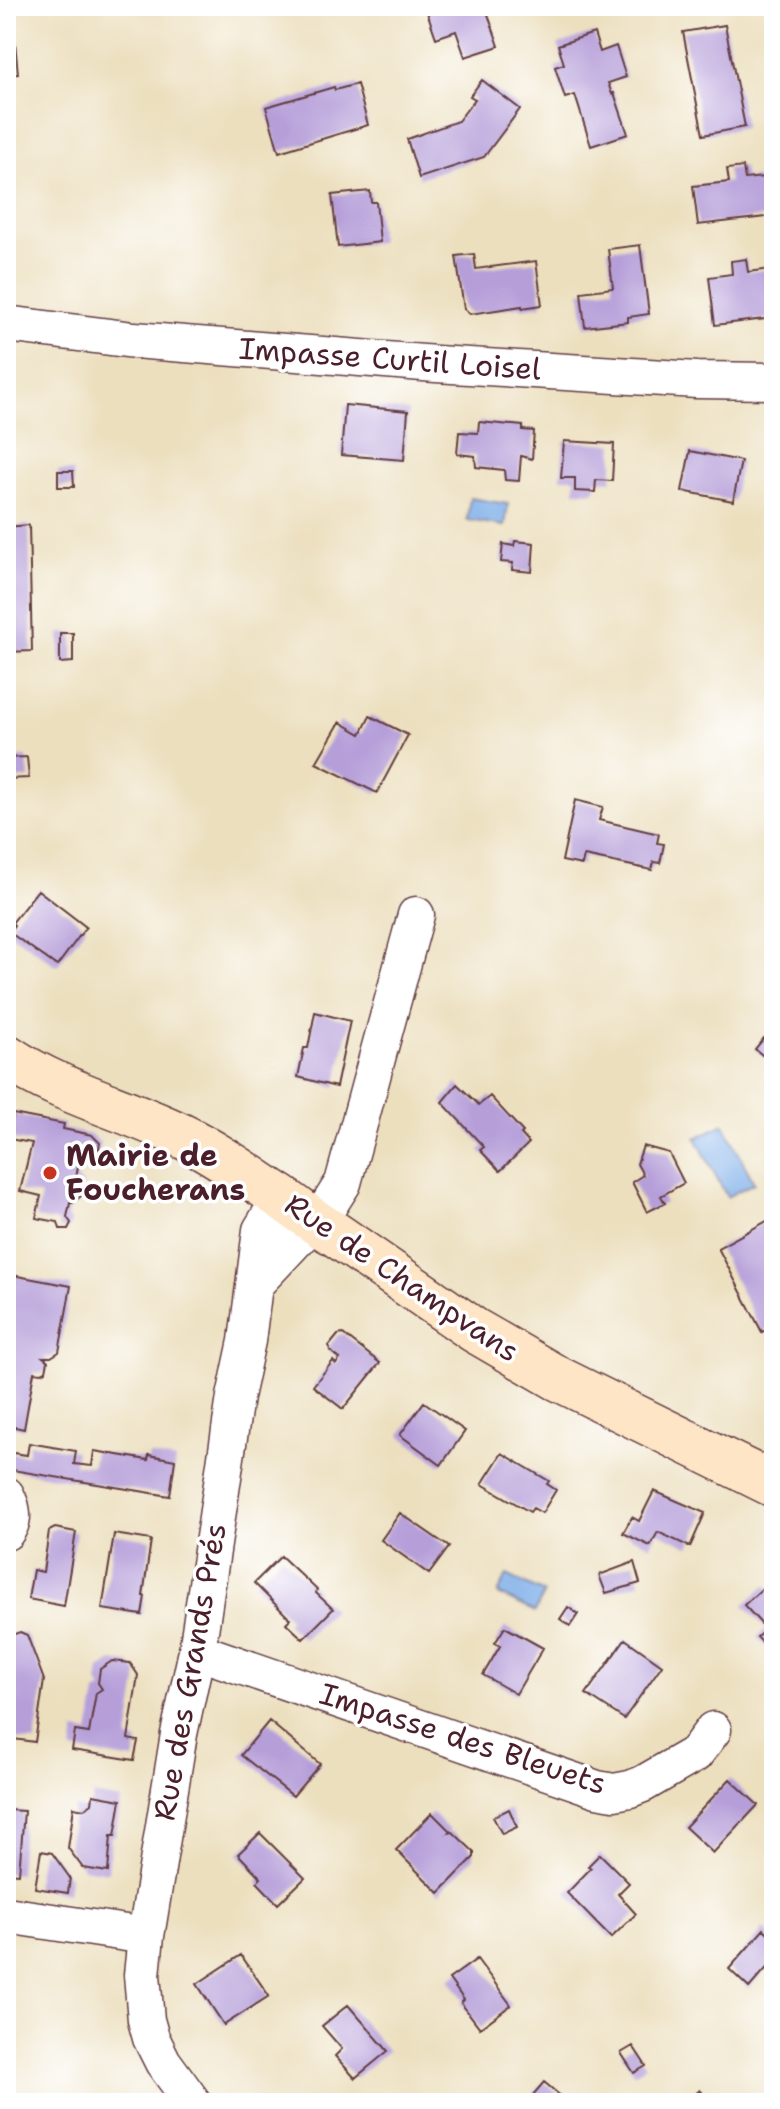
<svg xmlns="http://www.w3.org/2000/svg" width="780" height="2109" font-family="'Shantell Sans',sans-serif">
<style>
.water{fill:#7cade8;stroke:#63668a;stroke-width:2}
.building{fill:#b69fd9}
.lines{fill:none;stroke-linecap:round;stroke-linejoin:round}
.street-casing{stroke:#623c41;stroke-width:39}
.secondary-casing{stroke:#623c41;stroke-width:47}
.street{stroke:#fff;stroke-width:36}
.secondary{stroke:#fde5c5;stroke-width:44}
.poi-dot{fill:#c8321e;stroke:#fff;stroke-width:3}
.labels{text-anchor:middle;stroke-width:7;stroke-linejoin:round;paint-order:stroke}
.street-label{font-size:30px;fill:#4a1f2b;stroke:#fff}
.poi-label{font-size:30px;font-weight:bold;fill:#4a1f2b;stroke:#fff;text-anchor:start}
</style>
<rect width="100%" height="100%" fill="#fff"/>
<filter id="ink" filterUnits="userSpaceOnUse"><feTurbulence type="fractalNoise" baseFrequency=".0125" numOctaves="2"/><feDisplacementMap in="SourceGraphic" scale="16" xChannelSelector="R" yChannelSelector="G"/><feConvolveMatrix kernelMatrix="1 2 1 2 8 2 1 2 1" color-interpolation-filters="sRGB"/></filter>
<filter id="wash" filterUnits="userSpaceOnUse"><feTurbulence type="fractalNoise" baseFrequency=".006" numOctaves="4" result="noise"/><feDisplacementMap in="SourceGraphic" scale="32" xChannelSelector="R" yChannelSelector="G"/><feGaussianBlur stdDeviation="1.8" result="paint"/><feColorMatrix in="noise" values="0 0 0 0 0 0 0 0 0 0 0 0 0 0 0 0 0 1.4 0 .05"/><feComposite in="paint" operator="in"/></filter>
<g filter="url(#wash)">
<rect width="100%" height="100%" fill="#ecdfbe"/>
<path class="water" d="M470,498L508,504L505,526L467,520Z
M724,1124L754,1183L727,1197L696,1138Z
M507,1575L544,1593L535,1612L498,1594Z"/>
<g id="blocks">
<path class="building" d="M425,6H485L499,46L465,57L456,31L436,38Z
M725,25L745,127L703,135L683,32Z
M6,31H14L18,74L6,75Z
M594,33L600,52L616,46L626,77L608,83L612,94L614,93L628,134L591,146L575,95L565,98L555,67L564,64L558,45Z
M482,80L520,109L484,157L419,178L407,139L458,121L475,99L470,96Z
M357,84L368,125L279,152L266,107L334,87L335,90Z
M743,167L745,179L774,176V216L698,225L693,186L729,182L727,169Z
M370,191L371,202H376L380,242L338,247L332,195Z
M640,245L649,314L628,317V322L585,327L581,292L613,288L608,249Z
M474,254L476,269L536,261L542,305L522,308V306L470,314L464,309L456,256Z
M746,259L748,272L771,269L774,292V318L715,325L709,277L732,274L731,261Z
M345,405L408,411L404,460L341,455Z
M479,422L523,426V430L534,431L532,459L521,456L519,481L505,480L504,470L476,467L475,456L457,454L459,432L478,433Z
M564,441L614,444L612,481L596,480L595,492L575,491V478H561Z
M690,451L741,461L733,501L682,491Z
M58,471H73L74,487H58Z
M29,525L32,651L6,652V527Z
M515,541L534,543L532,572L512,570L513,563L501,562L503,544L514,546Z
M60,633H73V662L60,663Z
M370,716L408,735L377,793L316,763L340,722L361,734Z
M27,757L29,778L6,779V758Z
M575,800L603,807L599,820L659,834L657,843L664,844L660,863L654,862L652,870L584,856L582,865L562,861Z
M38,890L86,927L57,966L9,932L14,925L12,923Z
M315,1012L350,1021L336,1087L298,1077L304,1048H308Z
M764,1038L774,1046V1065L755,1049Z
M457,1084L479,1105L490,1096L523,1132L521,1134L529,1143L500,1171L480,1150L484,1147L442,1102Z
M13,1114L64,1124L63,1129L92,1135L100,1143L98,1154L88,1161H79L76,1178L83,1184L81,1196L73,1203H70L67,1217L71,1223L68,1229H60L58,1222L36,1218L41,1196L20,1191L32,1143L9,1139Z
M643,1146L669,1153L684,1183L661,1196L665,1203L647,1212L632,1182L643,1175L637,1164Z
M774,1217V1262L769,1265L774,1276V1325L762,1332L718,1248Z
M12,1275L71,1286L59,1352L51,1357H43L48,1361L46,1371L42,1373L34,1372L24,1429L6,1425V1314Z
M343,1334L380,1363L343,1409L313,1386L333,1361L336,1364L340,1359L330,1351L329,1346L338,1335Z
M424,1402L465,1431L441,1465L400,1435Z
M29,1443L76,1451L74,1464L92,1466L94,1451L148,1460L149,1455L175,1460L170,1496L6,1469V1452L27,1455Z
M502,1453L549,1481L547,1484L556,1490L542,1513L533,1508L530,1512L482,1484Z
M654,1491L705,1513L690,1547L658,1532L650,1546L623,1533L632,1517L639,1521Z
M400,1513L449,1547L429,1574L381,1540Z
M55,1528L76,1532L64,1606L28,1599L33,1570L43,1572L49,1531Z
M114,1534L151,1540L143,1596H145L142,1615L102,1609Z
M281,1556L317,1590L316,1593L333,1609L303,1639L286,1623L290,1619L254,1583Z
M634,1562L640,1583L606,1593L599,1575Z
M766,1585L774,1594V1655L757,1637L766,1629L744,1605Z
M568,1607L578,1614L570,1626L560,1619Z
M505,1627L543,1648L516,1694L483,1675L500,1646L495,1643Z
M20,1632L27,1635L44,1680L35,1742L6,1738V1637Z
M625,1639L662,1665L624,1719L586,1694Z
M112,1661L130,1663L138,1675L128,1739L138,1741L134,1760L72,1750L75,1731L89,1733L96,1693L102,1689L98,1683L100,1669Z
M269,1721L320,1764L293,1796L241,1755Z
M730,1779L758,1805L713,1853L685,1827Z
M93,1795L121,1800L115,1836H111L108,1872L83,1868L68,1848L74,1807L84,1809L92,1803Z
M509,1809L517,1827L502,1834L493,1817Z
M6,1810L24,1811L19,1874L6,1873Z
M432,1813L450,1831L448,1833L453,1832L474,1852V1857L439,1893L396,1850Z
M260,1833L305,1878L278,1904L257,1882L261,1878L238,1854Z
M41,1851L52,1853L70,1878L68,1893L35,1888Z
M600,1854L629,1883L618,1894L636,1914L611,1938L567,1893L591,1868L588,1866Z
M764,1929L774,1939V1965L771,1963L749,1988L729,1969Z
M241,1955L269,1996L224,2025L197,1984Z
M477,1959L511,2005L480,2028L461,2003L464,2000L449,1979Z
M348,2005L388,2051L355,2078L335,2056L342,2049L322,2026Z
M633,2046L646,2066L634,2073L621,2053Z
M544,2082L569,2103H526Z
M700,2090L711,2103H685Z"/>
</g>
</g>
<g filter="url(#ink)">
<use href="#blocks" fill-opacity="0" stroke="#623c41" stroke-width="2"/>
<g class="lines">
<defs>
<path id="street" d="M6,324L134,340L436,364L697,380L774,381
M254,1285L329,1205L343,1183L416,915
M6,1495C13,1508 15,1520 6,1532
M197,1651L597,1789L614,1792L630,1789L643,1784L695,1754L713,1730
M6,1915L146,1936
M193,2103L163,2062L151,2038L146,2020L142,1975L146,1936L179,1734L197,1651L235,1397L247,1341L261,1230L281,1197"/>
<path id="secondary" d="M6,1056C59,1092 122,1107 180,1135C215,1152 247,1175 279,1196C299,1209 314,1223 335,1234L474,1330L557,1378L774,1485"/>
</defs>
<use href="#street" class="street-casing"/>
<use href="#secondary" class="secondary-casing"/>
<use href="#street" class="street"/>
<use href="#secondary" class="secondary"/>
</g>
</g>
<circle class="poi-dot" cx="50" cy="1173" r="8"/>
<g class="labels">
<g class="street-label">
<text transform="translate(390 359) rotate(4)" y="10">Impasse Curtil Loisel</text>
<text transform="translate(402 1278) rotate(34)" y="10">Rue de Champvans</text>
<text transform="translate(190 1672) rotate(-80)" y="10">Rue des Grands Prés</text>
<text transform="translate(463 1739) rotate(18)" y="10">Impasse des Bleuets</text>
</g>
<g class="poi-label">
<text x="66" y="1166">Mairie de<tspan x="66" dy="34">Foucherans</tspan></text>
</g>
</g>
<rect width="780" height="2109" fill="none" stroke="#fff" stroke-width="32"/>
</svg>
